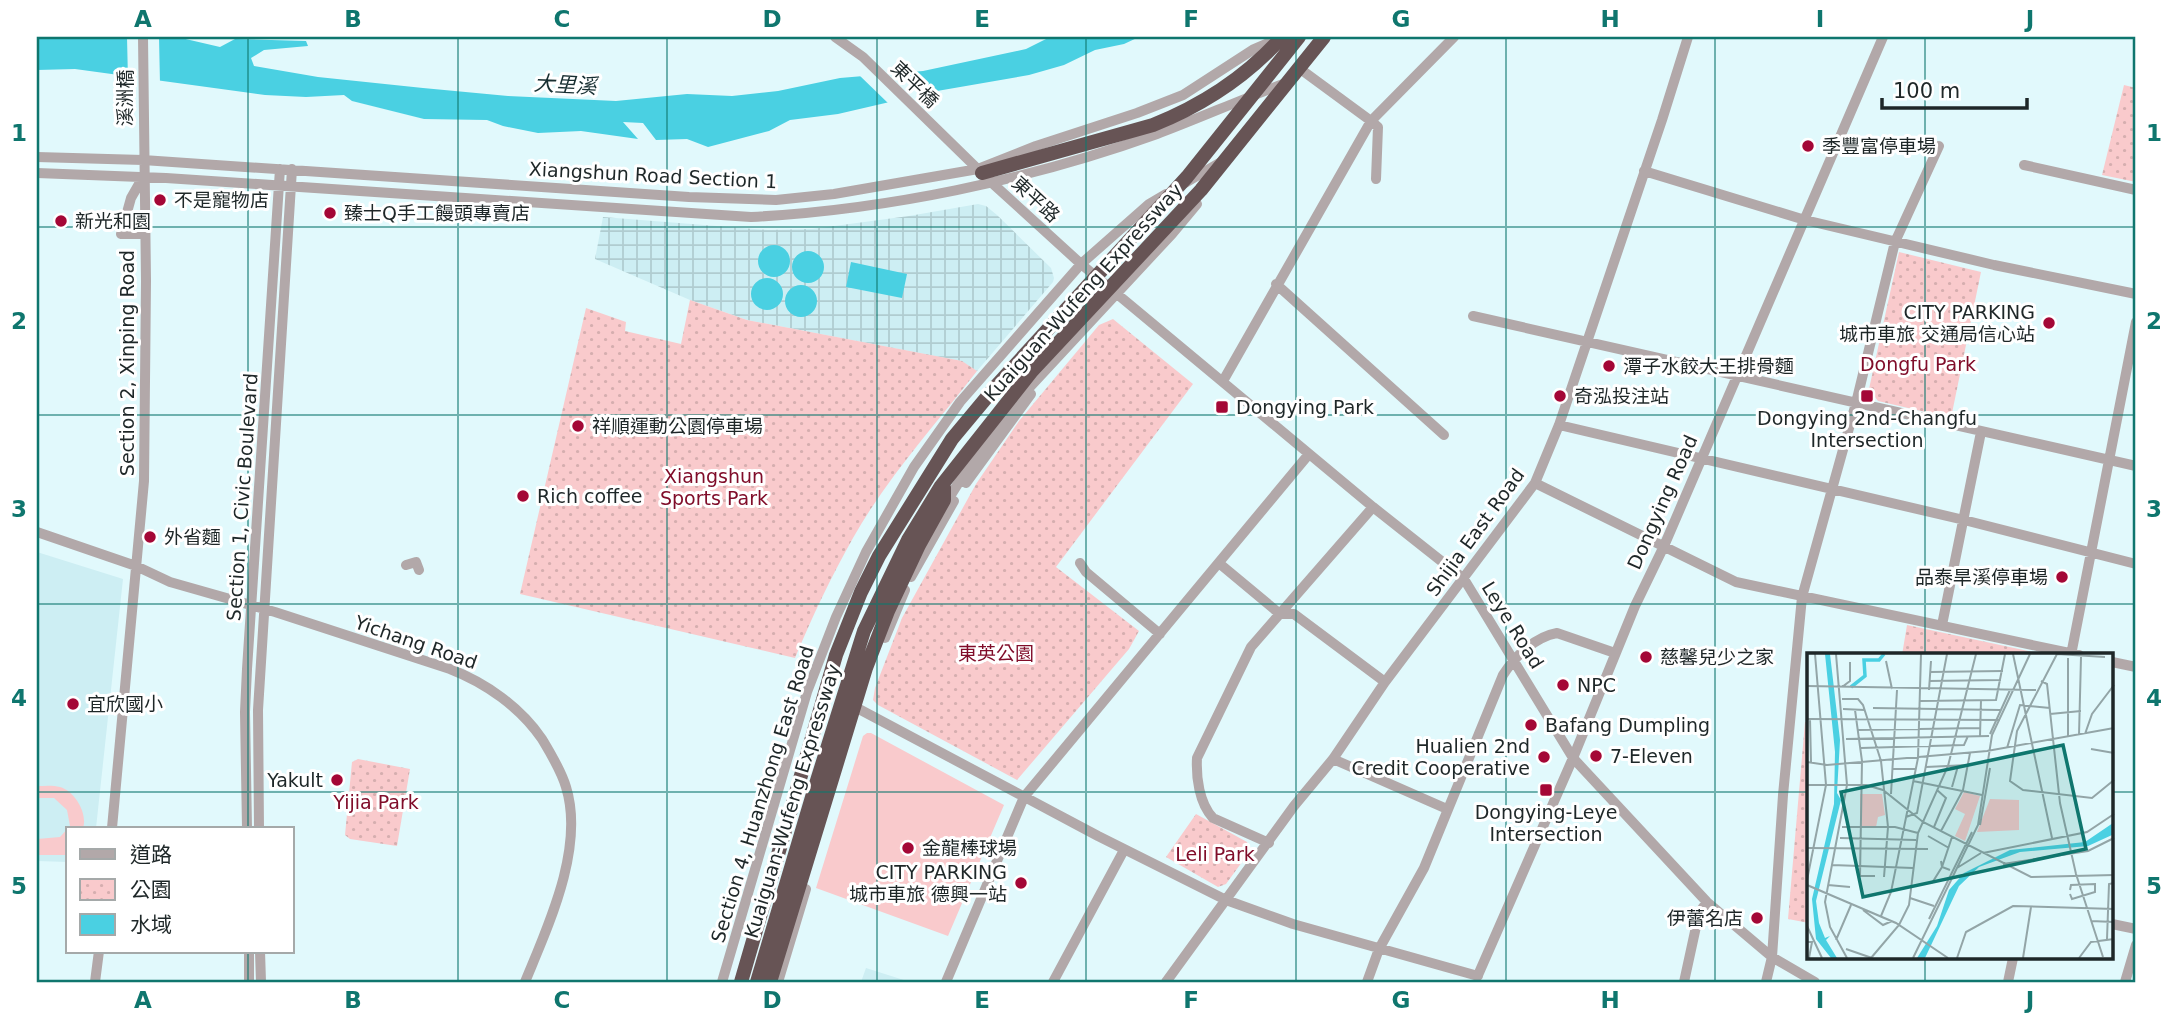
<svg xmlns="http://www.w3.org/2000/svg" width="2173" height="1019" font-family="'DejaVu Sans','Noto Sans TC',sans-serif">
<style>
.built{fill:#cdeef3}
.industrial{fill:url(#industrial-grid)}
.park{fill:url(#park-dots)}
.garden{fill:#f9cacc}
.water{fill:#4ad0e2}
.pier{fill:#e1f9fc}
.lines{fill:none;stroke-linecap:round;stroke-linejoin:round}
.minor{stroke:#b2a8a9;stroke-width:10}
.highway{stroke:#675455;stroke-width:14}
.grid{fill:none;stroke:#0f766e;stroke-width:2;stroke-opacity:0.55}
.poi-dot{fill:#a40736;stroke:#fff;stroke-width:2.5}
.labels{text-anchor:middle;stroke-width:6;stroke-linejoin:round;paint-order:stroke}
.street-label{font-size:19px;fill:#1e2728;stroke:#fff}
.poi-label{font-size:19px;fill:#1e2728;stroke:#fff;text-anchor:start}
.park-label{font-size:19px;fill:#800d2a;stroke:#fff}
.water-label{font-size:21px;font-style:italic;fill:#182f32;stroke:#fff}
.inset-river{fill:none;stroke:#4ad0e2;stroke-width:3.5}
.inset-road{fill:none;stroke:#93a5a7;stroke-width:2}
.view{fill:#0f766e;fill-opacity:0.15;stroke:#0f766e;stroke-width:3.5}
.inset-edge{fill:none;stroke:#1e2728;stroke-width:3.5}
.neatline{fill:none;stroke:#0f766e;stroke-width:2.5}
.grid-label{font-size:23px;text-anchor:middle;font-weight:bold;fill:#0f766e}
</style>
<defs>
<pattern id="industrial-grid" width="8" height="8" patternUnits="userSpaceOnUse" patternTransform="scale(1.75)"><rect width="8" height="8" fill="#cdeef3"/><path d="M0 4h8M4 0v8" fill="none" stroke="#b0ccd0"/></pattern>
<pattern id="park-dots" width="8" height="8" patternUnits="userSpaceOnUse" patternTransform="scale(1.75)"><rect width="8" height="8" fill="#f9cacc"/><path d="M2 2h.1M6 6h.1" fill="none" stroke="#d5aeaf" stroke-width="1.8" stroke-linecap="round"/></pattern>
</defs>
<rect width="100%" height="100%" fill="#e1f9fc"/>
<path class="built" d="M37,552L123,579L96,828H68V862L37,861Z
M866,968L910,982H861Z"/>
<path class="industrial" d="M978,204L986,206L997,215L1051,268L1054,278L1053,282L977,371L961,361L747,320L690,300L595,259L603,217L768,230L812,229L909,216Z"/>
<path class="park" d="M2124,85L2136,88V182L2102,175Z
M1899,252L1981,272L1951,418L1878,401L1869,389Z
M690,300L747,320L962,361L977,371C936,424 886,479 853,538C831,577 812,617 795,658L520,594L586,308L626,322L625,331L681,344Z
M1113,319L1193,384L1056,567L1139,631L1129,649L1017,780L878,705L873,700L875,688L902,618L976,484L1019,421L1099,325Z
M1907,625L2047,655H1902Z
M1805,722H1809V923L1788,919Z
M358,759L410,769L397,846L350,839L345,835L352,762Z
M1196,814L1247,842L1250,851L1226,884L1218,887L1166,857Z"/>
<path class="garden" d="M867,733H871L1004,805L948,936L816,888L863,736Z
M37,786C44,786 53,785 60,787C75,791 88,814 83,828H68V855H37V839L60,837L70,826L67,810L54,798H37Z"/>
<path class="water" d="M37,37H177L220,47L235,39L306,41L308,46L264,50L251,58L254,66L318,77L423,88L508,96L616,101L687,94L732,96L778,91L840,78L923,71L1026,49L1050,37H1139L1124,44L1095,50L1064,65L1029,75L937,91L838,114L790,120L769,131L708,147L687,139L656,140L643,123L623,122L638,139L581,131L538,133L503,126L487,120L424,119L352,101L344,95L306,97L265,95L75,69L37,70Z
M758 261a16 16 0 1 1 32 0a16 16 0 1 1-32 0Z
M792 267a16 16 0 1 1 32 0a16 16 0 1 1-32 0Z
M851,262L907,274L902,298L846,287Z
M751 294a16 16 0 1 1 32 0a16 16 0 1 1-32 0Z
M785 301a16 16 0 1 1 32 0a16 16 0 1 1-32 0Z"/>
<path class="pier" d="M127,37H159L160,84L128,80Z
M896,70L924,97L890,105L857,73Z"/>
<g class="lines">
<path class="minor" d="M835,37L863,57L991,182L1081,264L1373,507L1464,579L1573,758L1707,902L1772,957L1815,982
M37,157L143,160L689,197L776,200L834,194L978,169L1036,146L1137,113L1183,95L1254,49L1268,43H1277
M2024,165L2136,190
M1644,171L1805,220L1994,265L2136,294
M37,173L166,178L751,217C886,210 1029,180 1157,134C1200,118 1242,99 1286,83
M143,177L131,198L121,234H145
M1376,179L1378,127L1371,121L1454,37
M1185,183L1221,162
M1276,284L1444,435
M1473,316L2136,466
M1223,381L1371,121L1303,71
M1559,425L1964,520L2136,564
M966,483L1031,394
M1535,483L1736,582L2079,655
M944,506L974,458L1015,403L1172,234L1197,204
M37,532L136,566L170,582L275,612L450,669C486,683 520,707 542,739C551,754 561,770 566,787C585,848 548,926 525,982
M1080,563L1086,572L1160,634
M1220,564L1280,614H1294L1385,682
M406,565L416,562L419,570
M911,577L954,501
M1942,625L1981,432
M885,638L905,590
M2071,655L2136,322
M2112,662L2136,667
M857,708L1098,836L1226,900L1293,924L1478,976
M1333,759L1447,809
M112,828L144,481L146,281L143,37
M247,828L245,712L247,669L280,169
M259,828L258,710L292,169
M1269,843L1213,818C1199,803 1196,777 1197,758L1251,647L1373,507
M2112,924L2136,929
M249,951V982
M260,951L261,982
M95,982L99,951
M722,982L807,692L836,617L866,552L914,467L960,402L1081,264L1149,204L1166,194
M778,982L806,889
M946,982L1024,797L1309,454
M1053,982L1124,850
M1166,982L1294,806L1333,759L1385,682L1535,483L1559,425L1662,120L1688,37
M1367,982L1379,949L1424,868L1503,675C1515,656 1535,637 1557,633L1615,653
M1475,982L1573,758L1635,606L1664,546L1883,37
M1684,982L1699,913L1707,902
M1766,982L1772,957L1783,795L1802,597L1856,403L1895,242L1939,146
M2008,982L2013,958
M2125,982L2136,945"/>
<path class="highway" d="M982,173L1153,125C1203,105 1246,77 1282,37
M741,982L836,655L861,592L879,556L952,439L997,385L1187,177L1299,37
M757,982L815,787L864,631L908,540L941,486L1032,371L1201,190L1324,37
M770,982L866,668L888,611L919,545L944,500V487"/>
</g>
<path class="grid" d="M248,37V828M458,37V982M667,37V982M877,37V982M1086,37V982M1296,37V982M1506,37V982M1715,37V982M1925,37V655M37,227H2136M37,415H2136M37,604H2136M37,792H1809M2112,792H2136M248,951V982M1925,958V982"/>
<g class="poi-dot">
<circle cx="1808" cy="146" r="7"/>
<circle cx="160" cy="200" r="7"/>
<circle cx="330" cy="213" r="7"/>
<circle cx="61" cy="221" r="7"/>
<circle cx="2049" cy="323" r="7"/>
<circle cx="1609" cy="366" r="7"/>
<circle cx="1560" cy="396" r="7"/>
<rect x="1860" y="389" width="14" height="14" rx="3.5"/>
<rect x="1215" y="400" width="14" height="14" rx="3.5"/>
<circle cx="578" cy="426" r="7"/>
<circle cx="523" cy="496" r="7"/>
<circle cx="150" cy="537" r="7"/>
<circle cx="2062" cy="577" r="7"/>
<circle cx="1646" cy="657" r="7"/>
<circle cx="1563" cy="685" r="7"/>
<circle cx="73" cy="704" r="7"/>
<circle cx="1531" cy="725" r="7"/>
<circle cx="1596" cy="756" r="7"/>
<circle cx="1544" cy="757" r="7"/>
<circle cx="337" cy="780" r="7"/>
<rect x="1539" y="783" width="14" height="14" rx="3.5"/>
<circle cx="908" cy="848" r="7"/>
<circle cx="1021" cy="883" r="7"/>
<circle cx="1757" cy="918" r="7"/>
</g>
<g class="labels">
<g class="street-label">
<text transform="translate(915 84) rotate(44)" y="7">東平橋</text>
<text transform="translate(125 98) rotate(-90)" y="7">溪洲橋</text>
<text transform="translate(653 175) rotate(3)" y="7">Xiangshun Road Section 1</text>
<text transform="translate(1036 199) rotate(43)" y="7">東平路</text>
<text transform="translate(1083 292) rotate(-48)" y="7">Kuaiguan-Wufeng Expressway</text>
<text transform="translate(127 363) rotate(-90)" y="7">Section 2, Xinping Road</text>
<text transform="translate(242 497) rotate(-86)" y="7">Section 1, Civic Boulevard</text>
<text transform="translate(1662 502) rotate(-66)" y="7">Dongying Road</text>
<text transform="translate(1475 532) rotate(-54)" y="7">Shijia East Road</text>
<text transform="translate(1513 625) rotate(58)" y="7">Leye Road</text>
<text transform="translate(416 642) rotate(19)" y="7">Yichang Road</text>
<text transform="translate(762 794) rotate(-73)" y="7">Section 4, Huanzhong East Road</text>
<text transform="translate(792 801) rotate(-73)" y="7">Kuaiguan-Wufeng Expressway</text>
</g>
<g class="poi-label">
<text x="1822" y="153">季豐富停車場</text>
<text x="174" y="207">不是寵物店</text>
<text x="344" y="220">臻士Q手工饅頭專賣店</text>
<text x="75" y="228">新光和園</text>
<text x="2035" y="319" text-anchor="end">CITY PARKING<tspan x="2035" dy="22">城市車旅 交通局信心站</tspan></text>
<text x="1623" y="373">潭子水餃大王排骨麵</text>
<text x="1574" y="403">奇泓投注站</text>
<text x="1236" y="414">Dongying Park</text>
<text x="1867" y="425" text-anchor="middle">Dongying 2nd-Changfu<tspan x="1867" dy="22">Intersection</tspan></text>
<text x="592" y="433">祥順運動公園停車場</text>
<text x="537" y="503">Rich coffee</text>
<text x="164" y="544">外省麵</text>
<text x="2048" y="584" text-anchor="end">品泰旱溪停車場</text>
<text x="1660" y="664">慈馨兒少之家</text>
<text x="1577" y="692">NPC</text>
<text x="87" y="711">宜欣國小</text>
<text x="1545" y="732">Bafang Dumpling</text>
<text x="1530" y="753" text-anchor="end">Hualien 2nd<tspan x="1530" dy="22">Credit Cooperative</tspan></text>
<text x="1610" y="763">7-Eleven</text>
<text x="323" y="787" text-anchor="end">Yakult</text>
<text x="1546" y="819" text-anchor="middle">Dongying-Leye<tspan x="1546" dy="22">Intersection</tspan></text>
<text x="922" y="855">金龍棒球場</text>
<text x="1007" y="879" text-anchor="end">CITY PARKING<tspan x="1007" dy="22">城市車旅 德興一站</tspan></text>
<text x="1743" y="925" text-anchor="end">伊蕾名店</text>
</g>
<g class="park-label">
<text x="1918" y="371">Dongfu Park</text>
<text x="714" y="483">Xiangshun<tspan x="714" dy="22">Sports Park</tspan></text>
<text x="996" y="660">東英公園</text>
<text x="376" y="809">Yijia Park</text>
<text x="1215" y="861">Leli Park</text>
</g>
<g class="water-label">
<text transform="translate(565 85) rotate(3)" y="7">大里溪</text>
</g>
</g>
<g transform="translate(1807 653)">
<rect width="306" height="306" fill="#e1f9fc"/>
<path d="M157,139L173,143L158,188L148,183L158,161L148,156ZM53,141H75L78,162L71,164L69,174L53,173ZM183,146L212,147V177L170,179Z" fill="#f9cacc"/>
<path d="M18,1H23L33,87L30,140L34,147L9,248L12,270L18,285L23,283L19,287L30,305H24L9,286L5,246L27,151L28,99ZM306,170L305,182L281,193L213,199L172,214L152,233L118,305H110L130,273L142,237L157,220L203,197L278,189Z" fill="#4ad0e2"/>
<path class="inset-river" d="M44,34L58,23L57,7H72L77,1"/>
<path class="inset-road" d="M29,1L40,132L18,249L23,274L40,305M206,1L245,185M250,1L210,78L203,128L216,137L285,145L307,127M250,1L298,4M79,8L85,36M123,19L196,18M122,28L194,27M234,28L240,31L253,150L269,221L296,304M0,33L229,37M35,34L43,28V9M122,37L124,8M35,46H51L56,52L74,108L81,174L77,224M113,48L189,47L198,1M66,55L193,57M36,56L58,57M48,57L55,108L53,223H68M243,61L274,58M0,66L193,67M3,66L4,109M51,77L173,75M183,81L203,37M278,81L285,61L307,32M272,82L274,4M173,83L174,47M261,85V5M39,86L182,83M54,95L157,92L161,83M200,95L213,52L243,55M284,96L307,100M0,109L20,112L180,98L307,75M119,114L161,112M85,116H108M106,128L175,142M0,132H59L76,137L116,169L224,224L307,222M145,134L151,113M84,141L90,37M99,164L110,160L140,1M173,172L183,115M35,174H88L111,180M127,174L139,145L130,137M134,178L156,137L163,100M121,183L142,195M33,185L109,187M0,195L121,196M176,200L280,179L307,161M196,211L281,198L307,185M25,212L106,215M150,215L174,200M143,217L135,214L145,184M0,227L19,132L8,1M125,230L135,214L134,208M0,232L89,270L141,305M21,232L43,234M263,237L264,232L288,231V239L265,246L263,241M103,245L127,253M56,257L76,272L85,268M74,263L84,239L111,105L114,1M122,266L165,179M284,268L307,269M0,273L15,305M300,286L302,231L307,230M29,287L44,252M0,289H5L2,305M39,296L65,305M64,305L92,272L102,252L111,180L141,113L169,1M106,305L171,172L185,82L223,1M150,305L159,279L206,253L307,256M216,305L224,254M272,305L284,289L307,286"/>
<path class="view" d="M256,92L279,196L56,244L34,139Z"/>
<rect width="306" height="306" class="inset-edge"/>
</g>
<rect width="2173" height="1019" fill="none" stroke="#ffffff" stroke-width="77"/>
<rect x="66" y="827" width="228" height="126" fill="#ffffff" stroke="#a5a9a9" stroke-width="2"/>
<rect x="80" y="849" width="35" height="10" fill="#b2a8a9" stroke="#a5a9a9" stroke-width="2"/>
<text x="130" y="862" font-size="21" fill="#1e2728">道路</text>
<rect x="80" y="879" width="35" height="21" fill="url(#park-dots)" stroke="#a5a9a9" stroke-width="2"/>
<text x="130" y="897" font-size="21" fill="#1e2728">公園</text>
<rect x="80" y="914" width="35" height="21" fill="#4ad0e2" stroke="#a5a9a9" stroke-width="2"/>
<text x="130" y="932" font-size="21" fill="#1e2728">水域</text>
<path d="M1882 98v10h145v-10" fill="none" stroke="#1e2728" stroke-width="3.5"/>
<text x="1893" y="98" font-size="21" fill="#1e2728" stroke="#ffffff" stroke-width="5" paint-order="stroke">100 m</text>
<rect x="38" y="38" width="2096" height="943" class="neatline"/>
<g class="grid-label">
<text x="143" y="27">A</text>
<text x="353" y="27">B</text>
<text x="562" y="27">C</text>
<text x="772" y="27">D</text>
<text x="982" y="27">E</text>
<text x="1191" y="27">F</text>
<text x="1401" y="27">G</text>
<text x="1610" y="27">H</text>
<text x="1820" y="27">I</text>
<text x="2030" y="27">J</text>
<text x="19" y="141">1</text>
<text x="2154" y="141">1</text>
<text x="19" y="329">2</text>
<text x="2154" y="329">2</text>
<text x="19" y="517">3</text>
<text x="2154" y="517">3</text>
<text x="19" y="706">4</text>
<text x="2154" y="706">4</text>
<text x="19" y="894">5</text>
<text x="2154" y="894">5</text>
<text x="143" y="1008">A</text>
<text x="353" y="1008">B</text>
<text x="562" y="1008">C</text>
<text x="772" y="1008">D</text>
<text x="982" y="1008">E</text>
<text x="1191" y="1008">F</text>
<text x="1401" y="1008">G</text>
<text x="1610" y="1008">H</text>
<text x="1820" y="1008">I</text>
<text x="2030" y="1008">J</text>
</g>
</svg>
